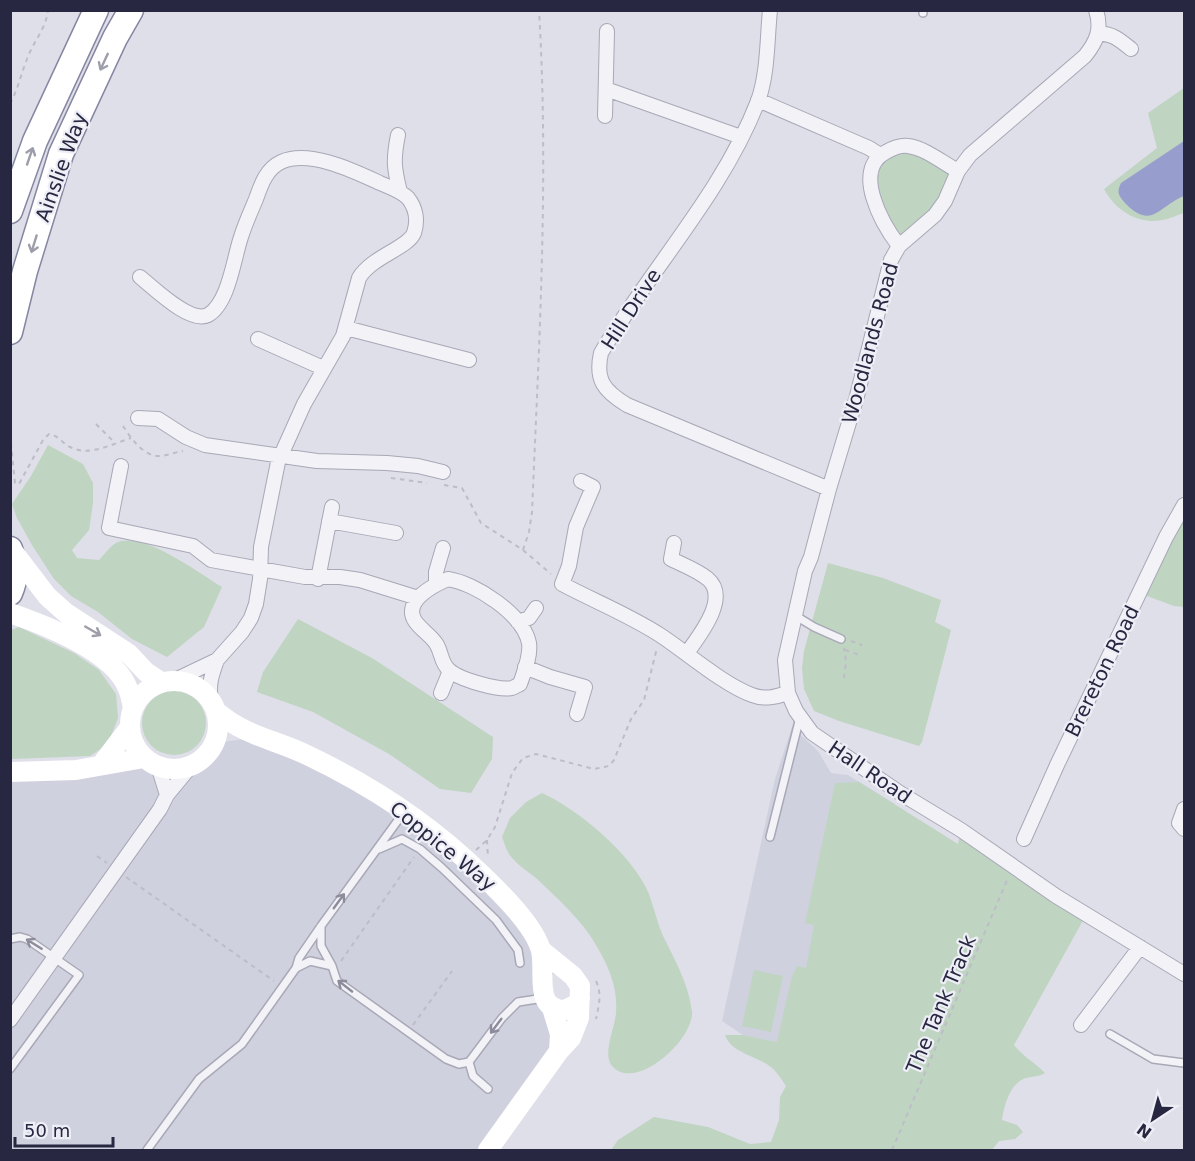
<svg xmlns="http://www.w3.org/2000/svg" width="1195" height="1161" font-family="'DejaVu Sans',sans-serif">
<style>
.built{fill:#d0d1de}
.green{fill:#bfd4c1}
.water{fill:#979dcc}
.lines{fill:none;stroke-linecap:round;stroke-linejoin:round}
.lane-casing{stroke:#a8a8b7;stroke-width:10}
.street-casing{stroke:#a8a8b7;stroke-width:16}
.highway-casing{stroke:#8586a1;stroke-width:27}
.path{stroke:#bdbdc8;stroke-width:2;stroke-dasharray:4.5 4.5;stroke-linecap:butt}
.lane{stroke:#f2f2f7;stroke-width:7}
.street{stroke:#f2f2f7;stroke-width:14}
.secondary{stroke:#fff;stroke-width:20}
.highway{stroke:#fff;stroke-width:24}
.oneway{stroke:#9e9eaa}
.oneway2{stroke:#8c8c9c}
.labels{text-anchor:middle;stroke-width:4.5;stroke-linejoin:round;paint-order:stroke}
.street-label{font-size:20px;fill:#272741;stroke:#eeeff6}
</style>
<rect width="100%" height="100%" fill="#dfdfe9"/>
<path class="built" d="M792,727L818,751L831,773L848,775L895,804L877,1064L743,1035L722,1021L775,779Z
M258,737L405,810L534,936L554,974L546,981L544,988L573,1011L570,1027L479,1150H11L10,772L144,758L163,768H182L199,761L212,747L223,742Z"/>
<path class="green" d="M1184,88V213C1177,215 1170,219 1162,220C1138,225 1115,210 1104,189L1157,148L1148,113Z
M905,145L958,171L945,201L899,246L871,175L874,164Z
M48,445L83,464L93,483V503L89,530L72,550L77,558L99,560C104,555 110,546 116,543C143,530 198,573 222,587L204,627L167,657L132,639L98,612L71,596L54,579L32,545L17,518L12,504L31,476Z
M1184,505V607L1174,606L1139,593Z
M828,563L883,578L941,600L935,622L951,630L922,742L919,746L839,721L814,711L804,689L802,668L804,651Z
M298,619L372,658L493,737L492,759L471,793L440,789L389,754L313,712L257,692L263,672Z
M19,627L74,653L99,670L116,694L118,718L108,744L90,756L11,759V630Z
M142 723a32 32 0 1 1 64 0a32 32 0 1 1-64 0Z
M859,782L958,844L960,834L1086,915L1014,1045C1023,1057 1035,1062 1045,1073C1039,1077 1033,1076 1026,1078C1010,1083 1004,1105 1002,1120L1017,1125L1023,1132L1015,1139L999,1141L992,1150H611L618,1140L654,1117L708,1127L750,1144L771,1142L779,1120L780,1097L786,1086C782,1080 777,1072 771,1067C757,1056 731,1053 725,1035H743L777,1042L792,976L797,966L806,968L814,925L805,923L835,783Z
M542,793C579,810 633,855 649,894C654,908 657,922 663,936C675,960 689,985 692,1012C694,1039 636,1093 612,1066C602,1054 615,1028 616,1013C618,988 609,967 596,945C581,919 558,899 536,878C527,871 515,863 509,854C506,849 504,842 502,837L510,818L526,802Z
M754,970L783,976L771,1032L742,1026Z"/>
<path class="water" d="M1184,141V196C1159,206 1152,230 1126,204C1119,196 1116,193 1121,183Z"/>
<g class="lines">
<defs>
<path id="lane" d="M923,13V10
M796,616L814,627L841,639
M770,837L800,717
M379,849L402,839L420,849L442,868L496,920L518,950L520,963
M321,926V946L332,966
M10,939L20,937L27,939L79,975L10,1069
M296,968L310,961L332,966L337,981L446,1059L459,1064L469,1062L502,1018L518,1002L544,998
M1110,1034L1153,1059L1184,1063
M469,1062L473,1076L488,1089
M147,1150L199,1079L242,1044L296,968L299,958L321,926L404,812"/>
<path id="street" d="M770,10C767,40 768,73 758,101C722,194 651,268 601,353C595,380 604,391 627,405L829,489
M1096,10C1102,29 1097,41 1085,56L970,155L958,171L945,201L935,215L899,246L891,260L857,396L829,489L811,557L805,571L785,660L788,693L796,711L812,733L900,793L961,830L1056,896L1184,974
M1098,34C1111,32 1121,41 1131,49
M606,89L741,137
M758,100L869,148L880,155
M605,116L607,31
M398,135C393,160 394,168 400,192
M899,246C883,225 851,170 886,152C893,148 900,145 908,146C925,148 943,163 958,171
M140,277C154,288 190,324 208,315C229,303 234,257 241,237C245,224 251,211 256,199C261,185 266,169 281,162C309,149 354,171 380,183C389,187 401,191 408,198C416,208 418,221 414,233C408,248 371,257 359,278L343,336L304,404L278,462L261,547L260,579L256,604L251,618L242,632L217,660L175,680
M346,328L469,360
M258,339L323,368
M138,418L158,419L186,437L205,445L317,461L387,463L418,466L443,472
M121,466L109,528L193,546L211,560L305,577H340L360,580L418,598
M581,481L593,487L576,527L569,566L562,584C594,601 629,615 660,635C686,652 724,685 752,695C765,700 775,697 788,693
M329,521L396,533
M674,543L671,559C683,565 697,570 708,579C730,598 699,636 687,653
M318,579L332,507
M448,579C475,583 523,614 529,643C531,656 524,672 520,684C518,685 513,688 512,688C499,691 458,679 449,670C441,663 442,654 437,645C432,636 421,630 415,621C402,601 434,585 448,579Z
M436,584V572L443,548
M518,622L529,618L536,608
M525,667L550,677L585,687L577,714
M441,693L450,671
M211,699C208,685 212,674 217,660
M158,766L167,795
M1184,809L1179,823L1184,829
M1024,839L1057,765L1166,537L1184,505
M10,1020L160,809L167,795L191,766
M1081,1025L1140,947"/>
<path id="highway" d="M10,211L35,141L96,10
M10,332L25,271L61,154L115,38L131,10
M10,549C16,565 17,577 10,593"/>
</defs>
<use href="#lane" class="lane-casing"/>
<use href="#street" class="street-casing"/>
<use href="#highway" class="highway-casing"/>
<path class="path" d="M10,104C18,89 21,74 27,59C33,42 46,29 48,10
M96,424L115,443
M123,426C131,438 143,456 159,456C167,456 175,452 183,451
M10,434L15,483L19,484L43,440L49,434C58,435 62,443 70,447C89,457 112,444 131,438
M391,478L427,483
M444,485L462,488L481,523L523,550L551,574
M523,550L529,532L532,512C539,345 549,177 539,10
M851,641L861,645L862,644
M845,650L860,655
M844,678L846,661L844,648
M487,840L488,858
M476,850L487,840L495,827L512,773L523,758L536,754L594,769L609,766L614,760L631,719L644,700L657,648
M97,856L107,863
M126,877L274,981
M341,961L414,857
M596,981C602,994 599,1005 596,1019
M413,1025L452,971
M892,1150L1008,878"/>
<use href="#lane" class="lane"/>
<use href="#street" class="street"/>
<path class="secondary" d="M12,550L47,596L66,613L129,654L146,672L161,682
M10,613C45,625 115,652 128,689C131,695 131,701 133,707
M130 725a44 44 0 1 1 88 0a44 44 0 1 1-88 0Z
M217,712C247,737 274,739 307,755C370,785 430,824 480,873C499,891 535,926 541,951C546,973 533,1010 565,1010L577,1004L580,998
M101,765L130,727
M10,772L76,770L144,758
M552,1008L560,1034L559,1051
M488,1150L559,1051L571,1038L579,1018L580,986L573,976L541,950"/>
<use href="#highway" class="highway"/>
</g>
<defs><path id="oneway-shaft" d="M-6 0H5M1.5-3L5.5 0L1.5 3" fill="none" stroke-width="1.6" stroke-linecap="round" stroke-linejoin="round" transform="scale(1.5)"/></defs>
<g class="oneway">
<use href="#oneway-shaft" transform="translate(104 62) rotate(115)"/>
<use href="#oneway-shaft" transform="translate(30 156) rotate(-71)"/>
<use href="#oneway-shaft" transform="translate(34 244) rotate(107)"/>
<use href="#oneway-shaft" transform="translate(93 631) rotate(30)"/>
</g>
<g class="oneway2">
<use href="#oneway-shaft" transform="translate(339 901) rotate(-54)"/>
<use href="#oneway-shaft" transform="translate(34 944) rotate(-148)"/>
<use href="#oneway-shaft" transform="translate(345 986) rotate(-142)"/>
<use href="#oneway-shaft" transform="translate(496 1026) rotate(127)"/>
</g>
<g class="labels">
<g class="street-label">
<text transform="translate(61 167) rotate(-70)" y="7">Ainslie Way</text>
<text transform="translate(631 309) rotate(-57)" y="7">Hill Drive</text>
<text transform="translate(870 343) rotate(-75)" y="7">Woodlands Road</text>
<text transform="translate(1102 671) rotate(-64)" y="7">Brereton Road</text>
<text transform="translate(870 772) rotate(34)" y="7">Hall Road</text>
<text transform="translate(443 846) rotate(39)" y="7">Coppice Way</text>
<text transform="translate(941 1004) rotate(-67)" y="7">The Tank Track</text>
</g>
</g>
<rect width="1195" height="1161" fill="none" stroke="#272741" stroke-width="24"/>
<g transform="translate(1153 1119) rotate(216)" stroke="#eeeff6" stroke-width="4.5" paint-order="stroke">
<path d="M0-4.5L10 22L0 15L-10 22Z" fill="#272741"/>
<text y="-9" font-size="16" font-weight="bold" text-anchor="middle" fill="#272741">N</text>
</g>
<path d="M15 1137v9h98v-9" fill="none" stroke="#272741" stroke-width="3"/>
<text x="24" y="1137" font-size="18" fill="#272741" stroke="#eeeff6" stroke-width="4.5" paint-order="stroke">50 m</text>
</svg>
